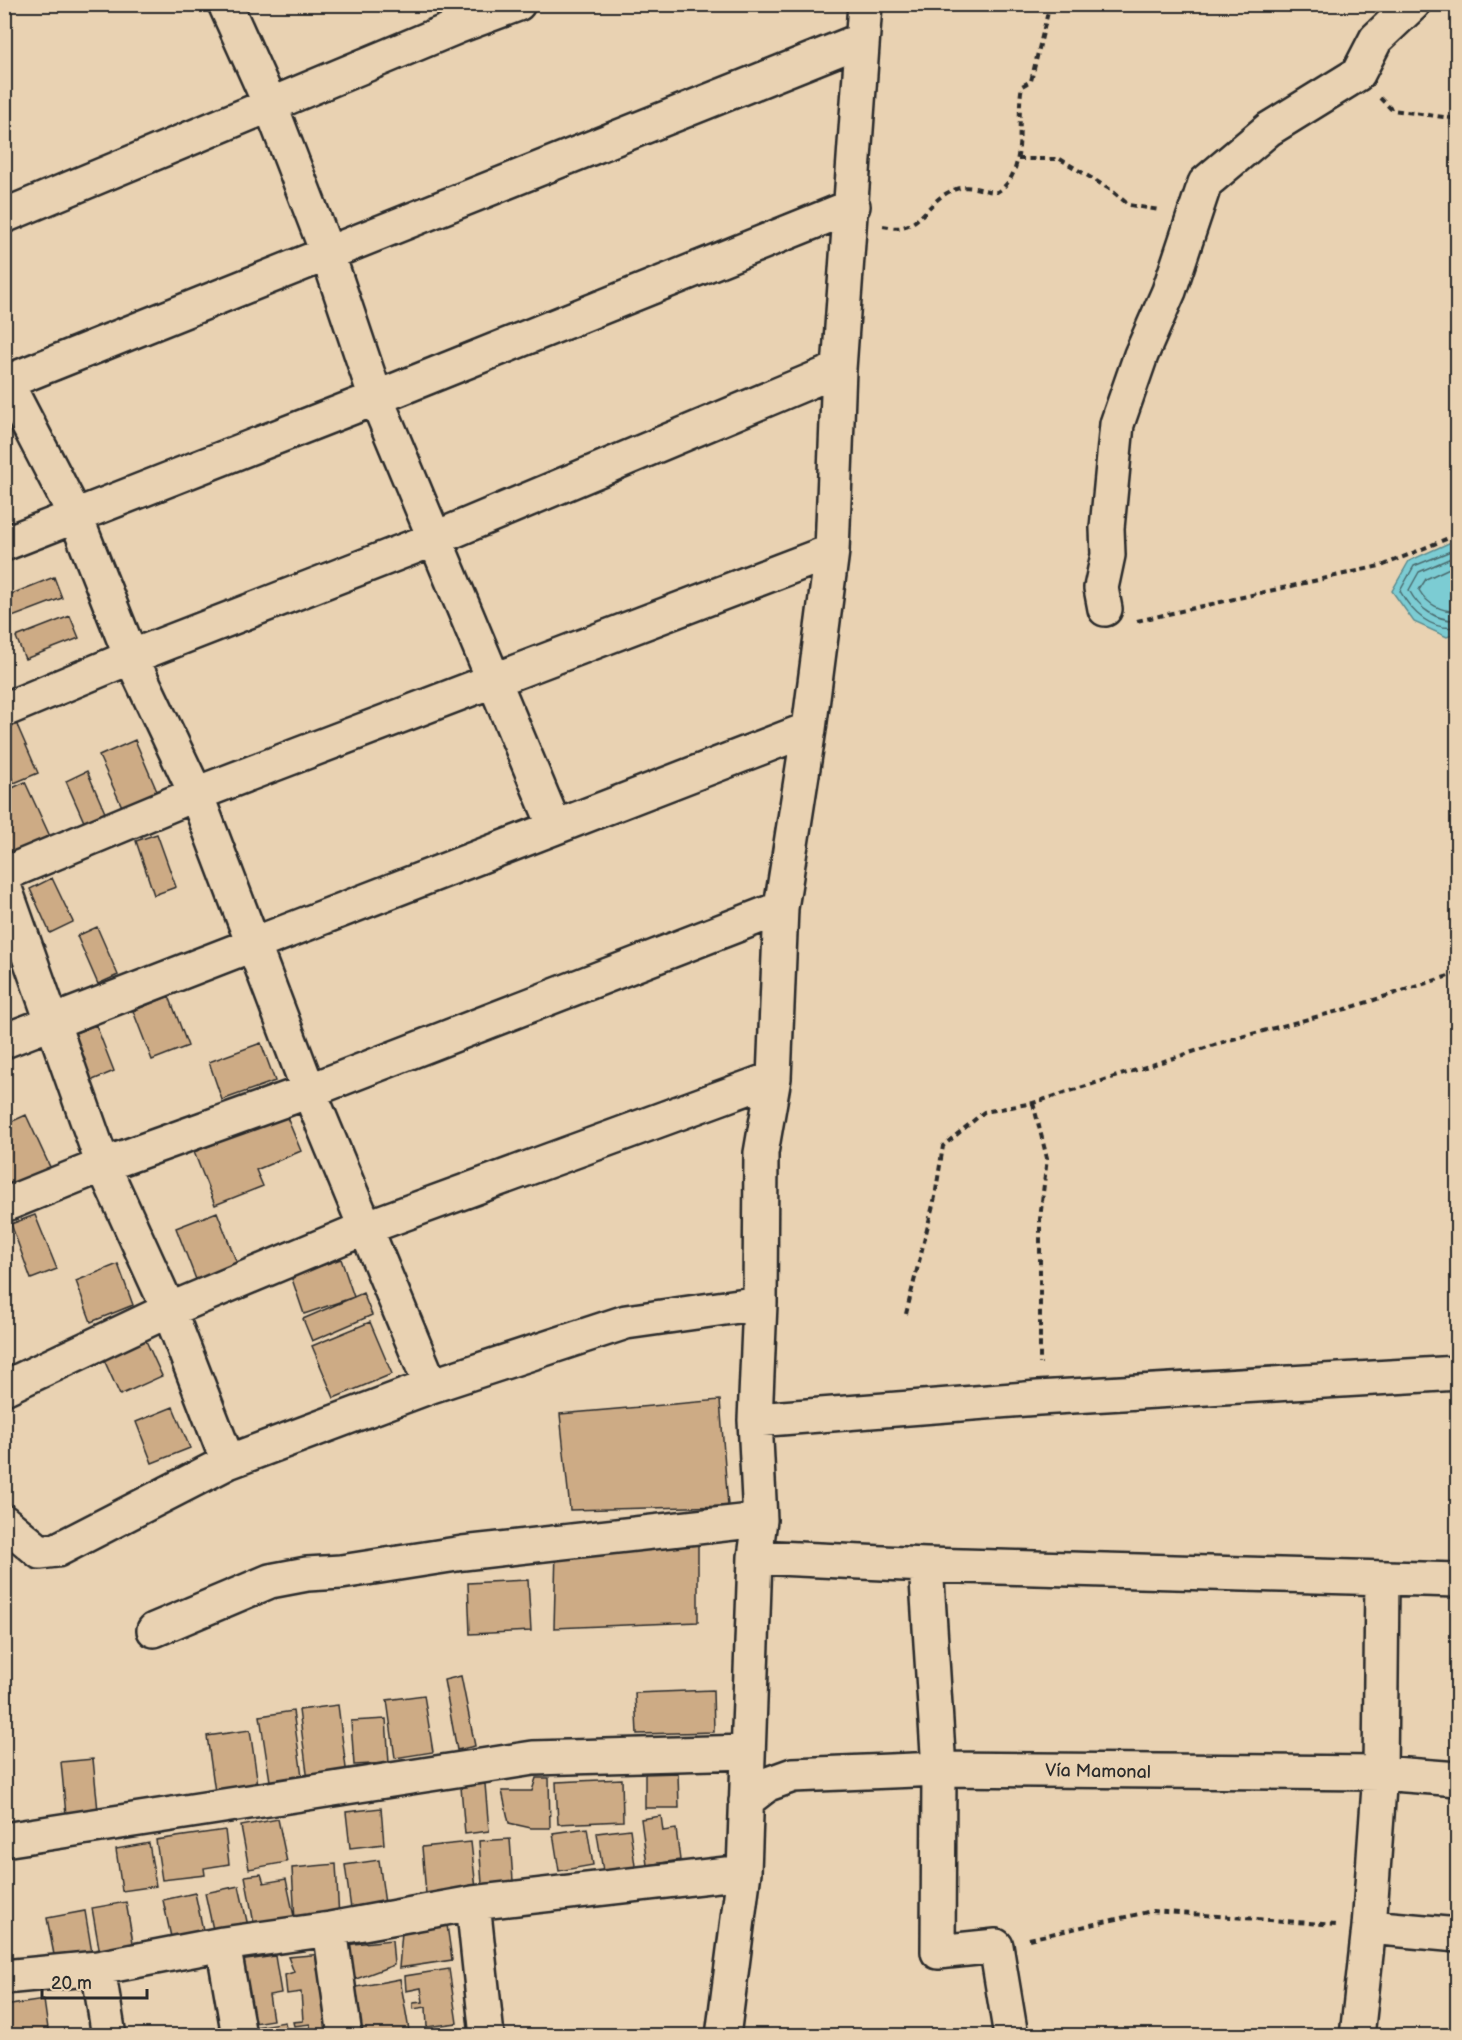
<svg xmlns="http://www.w3.org/2000/svg" width="1462" height="2040" font-family="'Balsamiq Sans',sans-serif">
<style>
.water{fill:#7bccd3;stroke:#5b8c90;stroke-width:1.5}
.lines{fill:none;stroke-linecap:round;stroke-linejoin:round}
.shore{stroke:#4b6b6e;stroke-width:1.5}
.building{fill:#cdab85;stroke:#2b2b2b;stroke-width:1.5}
.minor-casing{stroke:#2b2b2b;stroke-width:38}
.path{stroke:#2b2b2b;stroke-width:4;stroke-dasharray:6 4.5;stroke-linecap:butt}
.minor{stroke:#e9d2b2;stroke-width:33}
.labels{text-anchor:middle;stroke-width:4.5;stroke-linejoin:round;paint-order:stroke}
.street-label{font-size:18px;fill:#2b2b2b;stroke:#e9d2b2}
</style>
<rect width="100%" height="100%" fill="#e9d2b2"/>
<filter id="ink" filterUnits="userSpaceOnUse"><feTurbulence type="fractalNoise" baseFrequency=".0167" numOctaves="2"/><feDisplacementMap in="SourceGraphic" scale="12" xChannelSelector="R" yChannelSelector="G"/><feConvolveMatrix kernelMatrix="1 2 1 2 8 2 1 2 1" color-interpolation-filters="sRGB"/></filter>
<g filter="url(#ink)">
<path class="water" d="M1451,542H1457L1458,633L1447,637L1414,622L1392,591L1409,561Z"/>
<g class="lines">
<path class="shore" d="M1458,548L1414,566L1400,591C1412,613 1431,631 1458,627
M1458,555L1419,572L1409,590C1419,609 1436,621 1458,620
M1458,564L1426,579L1419,590C1427,604 1441,612 1458,611"/>
</g>
<path class="building" d="M54,577L62,598L7,619L4,597Z
M70,616L79,638L25,659L16,637Z
M14,718L38,773L14,783L4,761V722Z
M135,740L159,796L124,811L99,756Z
M87,771L106,815L85,824L66,781Z
M25,782L53,843L4,866V792Z
M157,834L176,887L154,895L136,841Z
M52,878L73,922L50,933L30,889Z
M97,927L118,975L98,984L77,936Z
M169,996L188,1046L152,1060L133,1011Z
M96,1025L114,1071L81,1085L63,1038Z
M261,1043L275,1081L222,1100L209,1062Z
M26,1115L50,1167L4,1188V1125Z
M286,1115L301,1151L256,1170L263,1186L215,1205L194,1152Z
M217,1212L238,1266L197,1282L176,1228Z
M35,1215L57,1269L31,1279L11,1224Z
M341,1259L354,1297L304,1314L291,1276Z
M118,1264L133,1305L91,1322L76,1281Z
M363,1293L372,1315L312,1341L303,1319Z
M370,1322L392,1374L334,1398L312,1346Z
M142,1332L162,1376L120,1395L100,1351Z
M720,1400L728,1506L570,1510L560,1414Z
M173,1407L190,1448L152,1463L136,1422Z
M698,1540V1622L554,1628L556,1550Z
M528,1580L531,1631L470,1634L468,1583Z
M461,1676L475,1746L457,1750L444,1680Z
M713,1690L714,1732L637,1734L635,1693Z
M424,1695L433,1752L395,1758L387,1700Z
M338,1705L347,1776L308,1781L299,1710Z
M293,1711L302,1776L270,1781L260,1716Z
M386,1719L389,1763L354,1765L351,1721Z
M250,1730L258,1785L215,1792L207,1736Z
M93,1759L98,1811L66,1815L61,1762Z
M678,1773L679,1808H645V1774Z
M536,1778H549L550,1828H531L509,1823L502,1791H532Z
M622,1779L623,1821L558,1824L556,1782Z
M485,1784L489,1831L465,1834L461,1787Z
M381,1808L384,1844L350,1848L346,1812Z
M661,1816L663,1831L676,1829L680,1860L647,1865L641,1819Z
M278,1819L287,1862L249,1869L241,1826Z
M587,1828L593,1865L559,1871L553,1833Z
M630,1829L636,1873L604,1878L597,1833Z
M225,1830L229,1864L204,1868L205,1875L162,1880L156,1840Z
M510,1839L513,1881L482,1884L479,1841Z
M471,1842L476,1889L426,1894L422,1847Z
M149,1843L156,1886L122,1891L116,1849Z
M379,1860L385,1904L351,1909L345,1865Z
M336,1864L339,1918L295,1921L292,1868Z
M261,1874L264,1883L286,1879L295,1921L255,1929L245,1876Z
M239,1886L248,1926L214,1934L205,1893Z
M195,1893L203,1930L171,1937L163,1900Z
M126,1902L134,1948L100,1954L92,1908Z
M85,1911L92,1953L55,1960L47,1918Z
M447,1925L452,1960L399,1968L402,1932Z
M392,1940L394,1965L348,1982L344,1945Z
M323,1954L330,2036H311L310,2024L294,2026L293,2022L303,2021L301,1992L287,1994L285,1975L294,1972L288,1957Z
M275,1956L281,1993L269,1995L273,2020L241,2025L232,1962Z
M449,1969L457,2023L427,2027L426,2007L413,2009V2003L423,2002L421,1988L406,1991L405,1976Z
M400,1979L409,2030L379,2036H354L346,1989Z
M44,2000L49,2036H6L4,2006Z
M285,2022L287,2036H249L248,2028Z"/>
<g class="lines">
<defs>
<path id="minor" d="M225,4L270,104L327,252L376,398L555,827
M4,216L459,26L518,4
M4,378L75,515L131,657L196,794L309,1091L431,1386
M4,383L861,40
M4,544L376,398L853,206
M1105,609L1101,588L1108,555L1107,528L1117,424L1141,355L1169,291L1205,183L1269,129L1358,74L1376,39L1413,4
M4,710L131,657L434,539L839,369
M4,874L196,794L832,551
M4,886L103,1165L169,1310L228,1462
M4,1041L809,729
M4,1205L103,1165L309,1091L781,908
M4,1388L169,1310L365,1228L774,1078
M755,1420L1038,1398L1458,1373
M4,1522L40,1552L57,1550L228,1462L431,1386L626,1322L760,1303
M755,1557L926,1565L1458,1580
M926,1565L939,1769L938,1952L996,1946L1011,2036
M154,1630L270,1581L307,1574L341,1572L463,1553L760,1520
M746,1801L768,1784L793,1775L939,1769L1380,1773L1458,1779
M4,1840L533,1758L748,1752
M473,1903L487,2036
M1369,1927L1458,1935
M330,1929L345,2036
M223,1944L239,2036
M98,1968L109,2036
M4,1977L98,1968L223,1944L330,1929L473,1903L744,1872
M723,2036L744,1872L755,1557L760,1520L755,1420L760,1303L761,1153L774,1078L781,908L809,729L832,551L839,369L865,4
M1357,2036L1369,1927L1380,1773L1382,1579"/>
</defs>
<use href="#minor" class="minor-casing"/>
<path class="path" d="M1380,98L1392,110L1458,119
M1018,159H1060L1111,190L1129,205L1159,210
M883,226C889,227 897,229 902,227C926,222 930,195 960,188C973,185 985,192 997,192C1030,172 1015,119 1022,86L1031,81L1050,4
M1137,621L1384,565L1458,534
M1033,1103L1047,1158L1040,1219V1364
M906,1314L935,1197L943,1146L984,1112L1033,1103L1233,1039L1346,1009L1458,973
M1029,1939L1152,1911L1336,1925"/>
<use href="#minor" class="minor"/>
</g>
</g>
<g class="labels">
<g class="street-label">
<text transform="translate(1098 1771) rotate(1)" y="6">Vía Mamonal</text>
</g>
</g>
<rect width="1462" height="2040" fill="none" stroke="#e9d2b2" stroke-width="24"/>
<rect x="12" y="12" width="1438" height="2016" fill="none" stroke="#2b2b2b" stroke-width="2" filter="url(#ink)"/>
<path d="M42 1989v9h105v-9" fill="none" stroke="#2b2b2b" stroke-width="3"/>
<text x="51" y="1989" font-size="18" fill="#2b2b2b" stroke="#e9d2b2" stroke-width="4.5" paint-order="stroke">20 m</text>
</svg>
